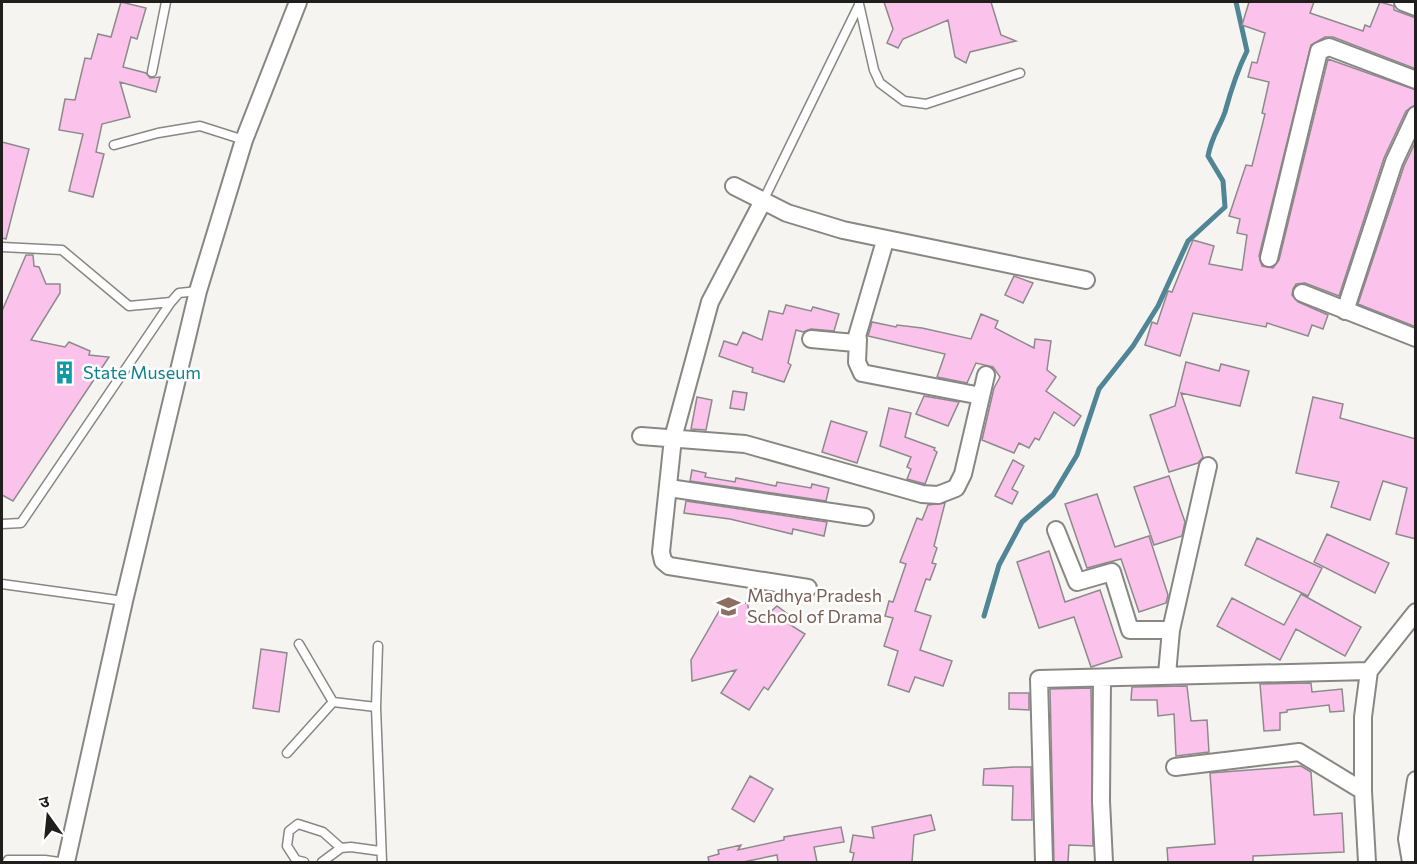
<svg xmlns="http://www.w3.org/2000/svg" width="1417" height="864" font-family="Commissioner,'Noto Sans Devanagari',sans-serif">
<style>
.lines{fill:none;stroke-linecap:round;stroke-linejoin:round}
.stream{stroke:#4f8595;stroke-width:5}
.building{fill:#fbc2eb;stroke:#8d8a8c;stroke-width:1.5}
.service-casing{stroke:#898784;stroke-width:11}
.minor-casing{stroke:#898784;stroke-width:20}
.service{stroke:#fff;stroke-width:8}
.minor{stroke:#fff;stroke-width:16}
.labels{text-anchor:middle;stroke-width:5;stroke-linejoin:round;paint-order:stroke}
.culture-label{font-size:18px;fill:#0d838f;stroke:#fff;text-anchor:start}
.education-label{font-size:18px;fill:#785e54;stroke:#fff;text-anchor:start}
</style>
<rect width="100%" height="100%" fill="#f6f4f1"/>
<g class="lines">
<path class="stream" d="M984,616L999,565L1022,522L1053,495L1077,455L1099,389L1133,346L1158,306L1188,241L1225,207L1223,181L1208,156C1212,135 1219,129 1225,112C1231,90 1237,71 1247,51L1236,2"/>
</g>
<path class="building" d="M121,2L146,8L137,39L131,37L123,67L146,73L150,78L160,77L156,92L120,82L130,117L102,124L96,152L104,154L93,197L69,191L83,134L59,130L65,99L75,100L85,58L91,59L98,34L111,37Z
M884,2H991L1001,35L1016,41L970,52L966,63L955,57L948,20L903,39L898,48L887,43L893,29Z
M1249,2H1314L1310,13L1363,31L1365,25L1370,27L1380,2L1394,6V10L1416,18V69L1333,37H1325L1311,45L1259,256L1262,266L1273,268L1279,260L1328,59L1416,90V105L1406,111L1384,158L1339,296L1305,283L1296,284L1293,289L1292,295L1298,302L1328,315L1323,329L1312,325L1308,336L1267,323L1266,327L1193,313L1180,356L1145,345L1152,322L1157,324L1168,291L1172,292L1193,240L1214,246L1209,264L1242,270L1247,235L1237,233L1240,219L1229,216L1246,165L1252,166L1265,114L1262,113L1269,82L1248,77L1252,62L1257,63L1265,33L1242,25Z
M1416,141V327L1358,304L1404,166Z
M2,142L29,149L6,239L2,238Z
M26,255H33L34,266L39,267L46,284H60V293L31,340L65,347L69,342L90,351L89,355L109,357L13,501L2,495V311Z
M1014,276L1033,283L1023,303L1005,295Z
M786,305L811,311L813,307L839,314L834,331L811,329L803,332L796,330L788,363L791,365L784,382L752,372L753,368L719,356L724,341L737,345L743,332L762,340L769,311L783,314Z
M981,314L998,321L995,328L1034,348L1035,339L1051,341L1047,370L1056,377L1046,391L1081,416L1074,426L1054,412L1039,440L1035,438L1029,448L1019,443L1014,453L982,440L994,388L1000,377L993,367L976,363L967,383L937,377L945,354L868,336L872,322L896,327L897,325L922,328L971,339Z
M1186,362L1219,371L1221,364L1249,371L1240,406L1181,393L1203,457L1198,463L1169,472L1150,415L1175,406Z
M733,391L747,393L744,410L730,408Z
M924,396L959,402L948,426L916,414Z
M697,397L712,400L706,430L691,429Z
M1313,397L1343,404L1340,418L1416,439V539L1396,534L1407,488L1383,481L1370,520L1331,507L1339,482L1296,473Z
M889,408L911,413L905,437L935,448L934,450L937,452L925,484L907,479L911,469L907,467L911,457L880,446Z
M831,421L867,432L857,463L822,452Z
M1013,460L1024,466L1012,489L1018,492L1012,504L995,496Z
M692,470L706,473L705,477L735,482L736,478L776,486L777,482L811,488L812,484L829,488L826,501L690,481Z
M1169,476L1185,522L1182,536L1154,545L1134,487Z
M1097,494L1115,547L1149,536L1168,595L1166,603L1139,612L1121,559L1087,568L1065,504Z
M686,501L827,522L824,536L793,529L792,534L730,519L684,513Z
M945,503L934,546L937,548L932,563L936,564L930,580L926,579L915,611L931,616L920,650L952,661L943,686L915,677L909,692L888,685L898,651L884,646L893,618L885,616L889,601L893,602L906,564L900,562L917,518L922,520L928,505Z
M1327,534L1389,563L1375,593L1314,562Z
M1257,538L1322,568L1308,596L1245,565Z
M1049,551L1065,602L1100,590L1122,657L1091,667L1074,617L1039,628L1017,562Z
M1301,594L1361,627L1345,656L1296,629L1280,660L1217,626L1232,598L1284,625Z
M747,602L750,615L770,612L777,606L793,618L789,624L805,634L768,690L764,687L749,710L721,693L736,670L692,681L691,660L722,606L733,608Z
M261,649L287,653L279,712L253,708Z
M1311,683L1312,692L1342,689L1344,711L1330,712L1329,705L1287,710V712L1280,713V730L1264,731L1260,684Z
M1187,686L1191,721L1207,720L1209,752L1176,756L1174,714L1158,716L1157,700H1131L1132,687Z
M1091,688L1093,846L1069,845L1068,862H1054L1050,689Z
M1009,693H1029V710L1009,709Z
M1301,766L1311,772L1314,815L1342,813L1344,852L1253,856V862H1168L1167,848L1215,844L1210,773Z
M1014,767H1031L1032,820H1012L1013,786L983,785L984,769Z
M750,776L773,789L754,822L732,809Z
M931,815L935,830L914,835L912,862H852L854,853L850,852L853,835L874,838L872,827Z
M841,827L844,842L814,847L817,862H778L777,855L743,862H709L708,857L719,854L718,850L741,845L738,850L784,840V837Z"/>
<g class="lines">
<defs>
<path id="service" d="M859,4L874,70L880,83L904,101L926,104L1020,73
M152,72L166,2
M114,145L158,133L200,126L244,140
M763,201L859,5
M2,247L62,250L129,306L171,302
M2,524L21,523L171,302L179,293L198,291
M2,584L124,601
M299,644L333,702
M378,646L376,707L382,862
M287,753L333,702L376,707
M7,862L8,860H45L59,862
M304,862L296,860L287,846L289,831L298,824L323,832L341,848
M322,862L341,848L351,847L380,851"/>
<path id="minor" d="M1403,2L1416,7
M734,186L787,213L843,230L1086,280
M763,201L710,302L673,438L661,552L663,561L669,566L808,588
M1269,258L1319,51L1329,47L1416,80
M1302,293L1416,338
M1345,311L1394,162L1416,115
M811,339L855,343L885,241
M858,339L857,362L862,373L981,396
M641,436L745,444L922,494L938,495L956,488L963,474L986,375
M669,488L865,517
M1056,530L1077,582L1112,572L1130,630H1171
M1167,674L1171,630L1208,466
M1102,680L1101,801L1104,862
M1175,767L1299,752L1363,791
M66,862L124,601L198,291L244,140L298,2
M1044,862L1039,679L1369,671
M1367,862L1363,791V717L1369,671L1416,612
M1411,862L1407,839L1416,780"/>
</defs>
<use href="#service" class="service-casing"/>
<use href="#minor" class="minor-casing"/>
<use href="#service" class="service"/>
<use href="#minor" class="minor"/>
</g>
<defs>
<symbol id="building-bare" viewBox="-9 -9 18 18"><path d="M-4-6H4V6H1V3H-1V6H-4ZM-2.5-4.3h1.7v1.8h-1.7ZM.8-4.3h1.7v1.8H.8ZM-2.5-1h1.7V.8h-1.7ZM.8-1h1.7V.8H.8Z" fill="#0f9aa8" stroke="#fff" stroke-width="2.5" paint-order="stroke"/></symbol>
<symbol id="university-bare" viewBox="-9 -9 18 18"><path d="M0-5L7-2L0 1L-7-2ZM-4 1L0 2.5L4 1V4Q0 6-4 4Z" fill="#8d6e63" stroke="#fff" stroke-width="2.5" paint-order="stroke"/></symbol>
</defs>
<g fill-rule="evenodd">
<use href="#building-bare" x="48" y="356" width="33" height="33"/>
<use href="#university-bare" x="712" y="590" width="33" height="33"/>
</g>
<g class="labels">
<g class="culture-label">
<text x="83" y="379">State Museum</text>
</g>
<g class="education-label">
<text x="747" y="602">Madhya Pradesh<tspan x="747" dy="21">School of Drama</tspan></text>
</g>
</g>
<rect width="1417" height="864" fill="none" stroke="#201f1e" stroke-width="6"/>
<g transform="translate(48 816) rotate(345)" stroke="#ffffff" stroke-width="4.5" paint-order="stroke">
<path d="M0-4.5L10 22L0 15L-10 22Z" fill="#201f1e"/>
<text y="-9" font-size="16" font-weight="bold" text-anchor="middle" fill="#201f1e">उ</text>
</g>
</svg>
